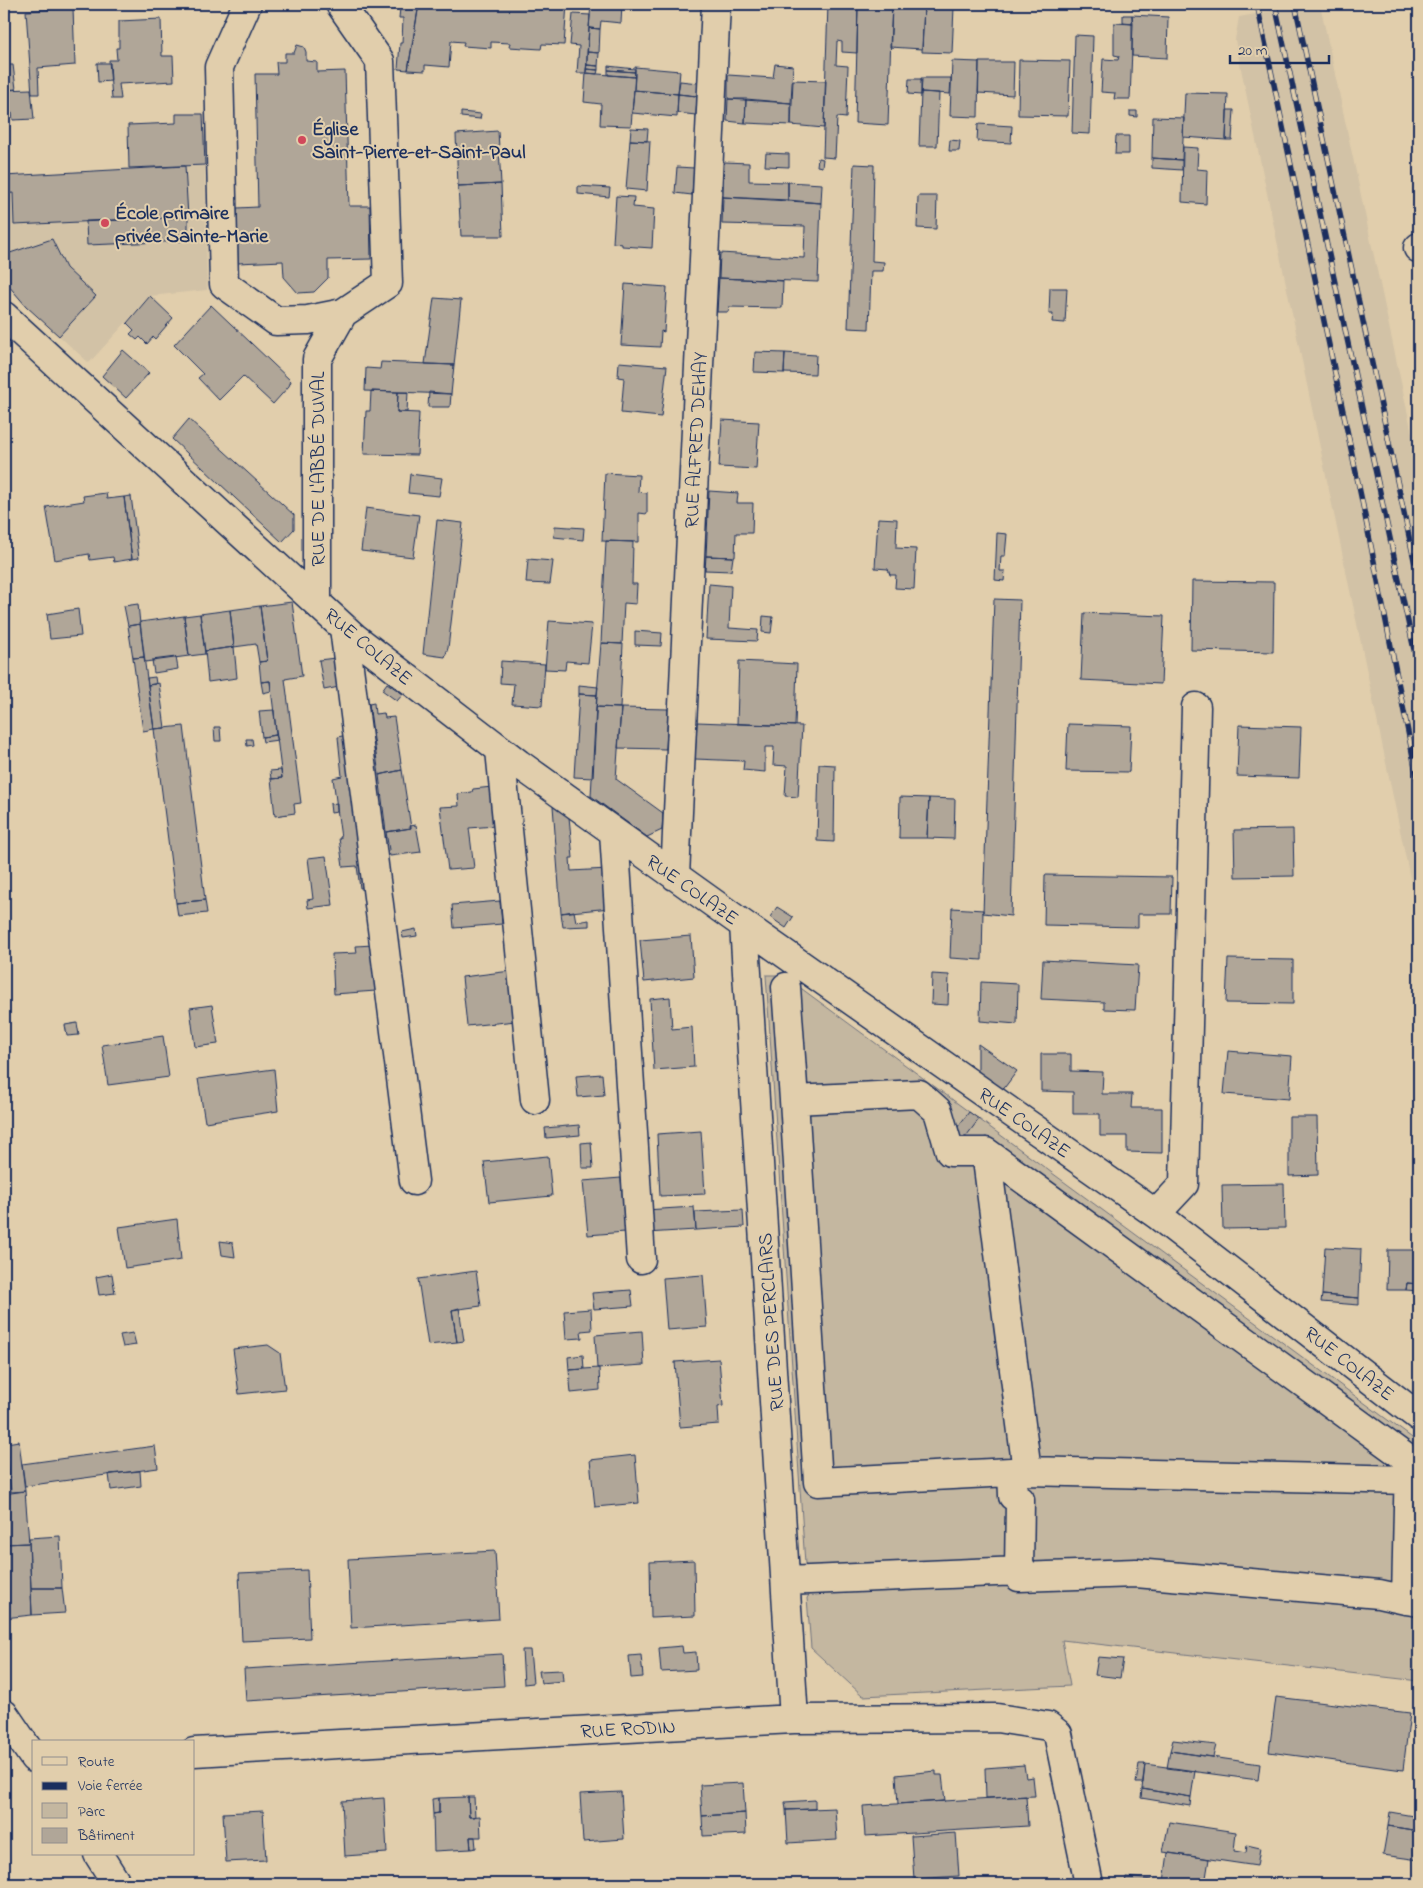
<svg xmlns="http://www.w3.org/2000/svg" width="1423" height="1888" font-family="'Indie Flower',sans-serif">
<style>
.built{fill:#d2c2a6}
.green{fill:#c4b7a0;stroke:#70737f}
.building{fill:#b0a698;stroke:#1b2f5e}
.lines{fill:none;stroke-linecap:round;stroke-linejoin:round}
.minor-casing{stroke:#1b2f5e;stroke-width:31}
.major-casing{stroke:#1b2f5e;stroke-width:31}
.minor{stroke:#e1ceac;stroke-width:28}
.major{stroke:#e1ceac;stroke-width:28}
.rail-casing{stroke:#1b2f5e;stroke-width:5.5}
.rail{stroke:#e1ceac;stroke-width:4;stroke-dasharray:11;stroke-linecap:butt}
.poi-dot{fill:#d1495b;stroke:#e1ceac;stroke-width:2}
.labels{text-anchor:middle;stroke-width:4;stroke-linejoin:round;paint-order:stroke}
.poi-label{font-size:20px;font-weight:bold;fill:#1b2f5e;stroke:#e1ceac;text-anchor:start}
.street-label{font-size:20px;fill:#1b2f5e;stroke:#e1ceac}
</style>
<rect width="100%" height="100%" fill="#e1ceac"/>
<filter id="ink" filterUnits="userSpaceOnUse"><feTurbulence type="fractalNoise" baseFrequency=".02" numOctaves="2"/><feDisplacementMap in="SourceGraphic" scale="10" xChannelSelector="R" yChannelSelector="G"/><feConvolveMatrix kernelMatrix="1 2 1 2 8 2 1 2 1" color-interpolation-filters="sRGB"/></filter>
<g filter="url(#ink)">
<path class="built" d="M1312,4H1320L1419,466V921L1235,40L1239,17Z
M205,165L207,290L150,296L89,363L26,306L8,285L4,270V176Z"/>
<path class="green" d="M766,975H783L1419,1443V1681L1062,1640L1070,1686L863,1696L811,1648L807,1598L813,1590L811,1571L805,1564Z"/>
<path class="building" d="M419,4H567L564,45L542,44L541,49L509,47L510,43L491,42V48L463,46L464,42L451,41L449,67L425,65V71L408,70Z
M419,4L408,70L398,69L400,43H402L403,18H399L400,8H413Z
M591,4H622L621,23L601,21L600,29L589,28Z
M828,4H858L857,53L842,52V42L837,41L836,65L848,66L846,118L837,117L835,158L823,157Z
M858,4H892L888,125L855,123Z
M892,4L924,6L922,49L890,47Z
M924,6L954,7L952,53L922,52Z
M73,8L75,65L38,68L39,94H32L26,11Z
M573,14L590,15L586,73H577L579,46L570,45Z
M1123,15H1132L1133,24L1123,23Z
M1132,15L1168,17L1167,58L1132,56Z
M161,19L162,56H173L174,81L119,84L121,99H112L109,60H117L116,48H119V21Z
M1114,23L1133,24L1130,99H1114L1115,93L1101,92L1103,59L1118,60L1119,56L1114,55Z
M589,28L600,29L599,53L587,52Z
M1075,35L1093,36L1090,134L1072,133Z
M297,45L304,47L306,52V61L317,62V72L345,71L349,206H370L371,259L328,260V278L314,292L298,293L284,277L283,261L238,263L237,208L258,207L255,74H277L276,62H285V53H294Z
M587,52L599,53L598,66L587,65Z
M1019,60L1070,61L1068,116L1018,115Z
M952,61L979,62L978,117L950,116Z
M979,62H1014L1013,95L978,93Z
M97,63H110L111,81L98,82Z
M775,64L793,66L791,103L728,99V75L773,78Z
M4,65H13L16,89L4,90Z
M587,65L598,66V70L586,69Z
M608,66L635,69V72L608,70Z
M635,67L680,71L678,94L634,90Z
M586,69L598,70L597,74L586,73Z
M608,70L635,72V77L608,75Z
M586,73L635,77L631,126L600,125L601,104L584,102Z
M921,78H951L950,94L921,92Z
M909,79H922L921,95L908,94Z
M793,80L826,81L824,128L791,125Z
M680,81L698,83L697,96L678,94Z
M31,89L34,119L13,120L12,113H4V90Z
M634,90L678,94L677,117L632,113Z
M921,92L939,93L937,146H919Z
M1185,93L1228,94L1226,140L1183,137Z
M678,94L697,96L696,115L677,113Z
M728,99H746L745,123L727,121Z
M746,99L791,103V125L745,123Z
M1227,110H1234L1232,140H1226Z
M1130,111H1137V117L1130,116Z
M461,112L481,114L480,119L461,117Z
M176,114H203L205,165L129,168L128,125L176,123Z
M1153,117L1184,118L1182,160L1152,158Z
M978,124L1012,126L1011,143L977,141Z
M631,128L648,129L647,141L630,140Z
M498,131L501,184L458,186L456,134Z
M1116,136H1129V154H1115Z
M630,140L650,141L647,191L626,189Z
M950,140L960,141L959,151H949Z
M1183,147L1198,148L1197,169L1207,170L1206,204L1182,202Z
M766,153L789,154V167L765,166Z
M818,158L823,159L822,167L817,166Z
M1152,158L1182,160V170L1152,168Z
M724,162L749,163V181L788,182V200L723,197Z
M854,164L874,165L872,261L884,262L883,271H871L869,329L848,328Z
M185,166L188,217L14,225L13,193L4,194V176Z
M677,167L694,168L692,195L675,193Z
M788,182L822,184L821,203L788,200Z
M501,184L503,236H461L458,186Z
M578,186L610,188L609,197L578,194Z
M616,196L634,197L633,207L654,209L652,248L622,246V244L613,243Z
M918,196H937L936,229L917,228Z
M723,197L821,203L818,282L719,278L720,253L804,258L805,226L722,224Z
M188,217V241L87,245L86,221Z
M52,239L66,268L96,296L59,336L26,306L8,285L4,270V255Z
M719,278L783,281L782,308L729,307L728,312H717Z
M625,284L667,287L664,332L661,331L660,347L621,345Z
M1050,288H1067L1065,323L1052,322L1053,314H1049Z
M150,296L173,318L155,339L153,337L147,344L140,337L137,340L130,334L134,330L127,323Z
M434,298L461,300L454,365L425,364Z
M211,305L291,381L289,386L273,404L243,376L219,400L198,378L203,374L174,345Z
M123,350L149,373L126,398L102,376Z
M755,352L785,353L784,373L754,372Z
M785,353L816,355L815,374L784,373Z
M381,362L454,365L451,394L365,391L366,368L380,369Z
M619,362L667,366L661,417L621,413L624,378L618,377Z
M371,391L398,392L397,412L419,413L417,455L364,454L366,411H370Z
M398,392H408L407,412H397Z
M429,392L451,394L450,407H428Z
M189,419L294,515V529L282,542L172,439Z
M722,420L759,422L756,469L719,467Z
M605,473L639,475L638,492L647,493V514L639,513V542L602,541Z
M410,474L442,478L439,496L408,493Z
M709,491L738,493L737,503H753L752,533H736L735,557L706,556Z
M106,493L107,499L124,497L132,559L114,562L113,557L90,560L89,554L55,560L46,507L84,501L83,496Z
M131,496L139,558L132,559L124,497Z
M366,508L419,515L413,557L361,551Z
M878,518L897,519L896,548L916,549L914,589L895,588L896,575H890L888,569L875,568Z
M437,520L463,523L448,648L445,657L423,654Z
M555,526L584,528L583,540L554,537Z
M997,533L1007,534L1005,556H1001L1000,571H1005L1004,581L995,580Z
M606,541L633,542L632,584H637L636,604L624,603L622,644L601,643Z
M706,556L733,557L731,571L705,570Z
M528,559L553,561L550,584L526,583Z
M1192,581L1274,582L1273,652L1191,650Z
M709,584L731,586L729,628L758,630L757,641L706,639Z
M994,599L1020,600L1011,916L983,913Z
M292,602L302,676L285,679L301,803L294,804L295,813L275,816L271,779L282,778L270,681L261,682L259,662L267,661L260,606Z
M138,604L140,624L128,626L124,606Z
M260,606L267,661L259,662L256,644L234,647L230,610Z
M78,609L81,636L50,639L47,614Z
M230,610L234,647L205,651L200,614Z
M1084,613L1164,616L1161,684L1081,680Z
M200,614L205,654L189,656L184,616Z
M184,616L189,656L145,662L140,622Z
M763,616L773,617L771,633L762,632Z
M549,621L592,624L588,663L566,661L565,670L545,669Z
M140,624L144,657L133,658L128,626Z
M635,631L662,633L661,646L635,645Z
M601,643L623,644L620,708L596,707Z
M234,647L237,678L208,682L205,651Z
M144,657L154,729L143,731L133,658Z
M176,657L178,669L154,673L152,660Z
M335,658L339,687L324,690L319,660Z
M501,661L545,664L542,706L512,704L514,684L500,683Z
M739,661L797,664L795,726L737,724Z
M155,677L156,684L148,685L147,678Z
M270,681L271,691L263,693L261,682Z
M159,683L165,728L154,729L148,685Z
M387,683L403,694L397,701L382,690Z
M579,685L598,687L597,695L579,694Z
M579,694L597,695L593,778L574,777Z
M374,703L375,714L384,713L385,718L394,717L402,770L379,775L369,704Z
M596,707L621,708L616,779L663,813L662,830L647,837L591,796Z
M621,708L668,709L666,749L618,748Z
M274,710L276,735L262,737L259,711Z
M697,722L802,726L798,797L785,796L787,766L773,765L774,747H765V772L743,770L744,761L695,759Z
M1068,724L1131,726L1129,772L1066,771Z
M1239,725L1301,727L1299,778L1237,776Z
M184,726L205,900L176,903L154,729Z
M214,727H220L221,741H215Z
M276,735L278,740L263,742L262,737Z
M346,735L365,887L360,888L357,866L343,867L339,838H341L333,778L342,776L338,737Z
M246,739H252L253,745L247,746Z
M819,764L835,765L834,842L817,841Z
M281,770L282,778L271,779L270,771Z
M402,770L411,828L386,832L379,775Z
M492,787L495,826L469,828L474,868L448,870L440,807L459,806L458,794L472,792L473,789Z
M900,797L929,798L927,838H899Z
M929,798L955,799L954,839L927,838Z
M337,803V812L331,813L330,804Z
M553,806L569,817L573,858H570L571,871L608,869L610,908L561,913Z
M416,825L421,852L390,856L386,832L411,828L410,826Z
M1293,829L1294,876L1235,877L1234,830Z
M326,856L333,905L308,908L307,900L313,899L308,858Z
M1045,875L1172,877L1171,914H1138V927L1044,925Z
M205,900L207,913L178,916L176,903Z
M500,901L502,924L454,928L452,905Z
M777,907L793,917L786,928L770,917Z
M952,908L983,910L982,960L950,958Z
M574,911L576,922L589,920V926L563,927L561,913Z
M416,929L417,936L403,938L402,932Z
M691,936L694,977L644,982L640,940Z
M373,945L376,991L334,994L332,954L357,953L356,946Z
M1228,959L1293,960V1004L1226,1003Z
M1043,960L1138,965L1135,1010L1104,1009V1002L1041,999Z
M511,971L516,1021L467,1026L462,977Z
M932,974L949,975L948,1005L931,1004Z
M981,982L1018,984L1017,1024L980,1021Z
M670,997L672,1029L692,1027L694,1067L654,1070L650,999Z
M212,1005L218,1044L195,1047L190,1008Z
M77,1023L79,1035L67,1036L65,1025Z
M163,1036L169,1077L108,1085L102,1045Z
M978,1044L1017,1071L999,1095L978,1080Z
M1228,1051L1292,1056L1289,1099L1224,1094Z
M1041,1054H1071V1071L1103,1072L1102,1094H1132L1131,1108H1162V1153L1127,1152V1136H1100V1114H1073V1092L1041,1091Z
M274,1069L278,1111L205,1122L198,1079Z
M602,1074L604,1095L578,1097L576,1076Z
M969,1112L979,1119L961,1143L951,1136Z
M1289,1117H1317L1318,1175L1289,1176Z
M579,1125L580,1135L546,1138L545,1128Z
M701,1131L705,1194L660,1196L657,1134Z
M591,1142L593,1168H582L581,1143Z
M548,1156L552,1196L489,1202L484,1162Z
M621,1178L625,1232L588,1235L583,1181Z
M1284,1184L1285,1228L1223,1229L1222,1185Z
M694,1207L696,1230L646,1233L645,1210Z
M743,1210L744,1227L696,1230L695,1212Z
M177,1219L181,1260L125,1268L119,1227Z
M220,1241L233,1243L235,1257L222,1255Z
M1325,1247L1361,1249L1359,1298L1322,1295Z
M1388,1250H1419V1284L1407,1283L1406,1290H1387Z
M476,1271L481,1306L452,1310L457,1342L428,1345L418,1279Z
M112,1274L115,1293L99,1295L96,1277Z
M703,1275L707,1327L667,1330L663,1278Z
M1407,1283L1419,1284V1291L1406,1290Z
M631,1290L633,1306L594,1309L592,1293Z
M1322,1295L1359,1298V1305L1321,1302Z
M459,1308L464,1341L457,1342L452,1310Z
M591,1309L592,1330L581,1331L582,1338L566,1339L564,1311Z
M642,1331L644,1365L597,1368L595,1335Z
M133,1333L136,1345L123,1347L120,1335Z
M268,1345L280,1353L285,1389L239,1394L233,1349Z
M583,1355L584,1369L569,1370L568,1357Z
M719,1359L723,1406L718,1407L719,1424L680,1427L675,1362Z
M599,1368L600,1390L571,1393L569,1370Z
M19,1441L25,1491L11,1492L6,1443Z
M155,1446L158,1468L25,1486L22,1464Z
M635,1455L639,1503L595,1507L590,1460Z
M140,1471L141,1486L111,1490L109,1474Z
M25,1491L29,1543L4,1544V1494Z
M60,1536L62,1588H31L29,1538Z
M29,1543L32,1615L4,1618V1544Z
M495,1551L499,1619L351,1628L348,1559Z
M694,1560L695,1616L651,1618L650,1562Z
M307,1570L310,1638L242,1641L239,1573Z
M31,1588H62L65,1613L32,1615Z
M682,1646L683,1653L696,1652L697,1670L661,1672L659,1648Z
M522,1650H530L533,1683L524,1684Z
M502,1654L504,1686L246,1701L244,1669Z
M641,1655L643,1677L631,1678L629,1656Z
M1098,1657L1123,1659L1120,1678L1095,1675Z
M562,1670L563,1681L541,1683L539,1671Z
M1276,1697L1410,1713L1403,1770L1269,1752Z
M1173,1740L1216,1745L1213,1757L1170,1751Z
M1170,1751L1260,1764L1258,1780L1167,1768Z
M1139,1764H1145L1143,1783H1136Z
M1145,1764L1195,1771L1191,1797L1142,1789Z
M1024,1765L1026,1778L1033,1777L1035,1796L986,1798L985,1768Z
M936,1771V1775H942L945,1801L898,1804L896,1775Z
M743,1783L745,1813L702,1816L700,1785Z
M1142,1789L1191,1797L1190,1806L1141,1798Z
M621,1792L624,1839L583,1842L580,1794Z
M1026,1796L1028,1826L865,1836L863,1806Z
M468,1797L469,1817L480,1816L481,1837H470L471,1849L434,1851L433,1814L439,1813V1798Z
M468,1797H474L475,1817H469Z
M384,1798L387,1853L345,1856L342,1801Z
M439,1798V1813L433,1814L432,1799Z
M815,1800V1809L786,1810L785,1802Z
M835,1808L837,1840L788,1843L786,1810Z
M263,1811L266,1860L226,1862L223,1813Z
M1390,1812L1419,1817V1831L1388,1826Z
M745,1813L746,1834L703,1836L702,1816Z
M1169,1822L1236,1832L1234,1851L1246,1853L1247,1845L1260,1848L1257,1866L1163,1852Z
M1388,1826L1419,1831V1860L1383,1855Z
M956,1833L959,1876L914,1879L911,1836Z
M470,1837H475L476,1848L471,1849Z
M1168,1853L1209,1859L1205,1884H1179L1164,1882Z
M4,1868L15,1884H4Z
M1126,1877L1152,1880L1151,1884H1125Z
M339,1878V1884H287V1882Z"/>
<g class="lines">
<defs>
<path id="minor" d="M247,4L219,67L224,284L276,321L308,320L343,313
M1418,248L1419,247
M4,316L354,637L519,764L744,925L1156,1214L1419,1417
M317,602V359L343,313L388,283L380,61L340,4
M344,628L414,1181
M500,750L535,1100
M614,832L641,1259
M675,876L716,4
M744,925L794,1719
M786,987L794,1100L919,1094L938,1111L950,1152H986L1409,1460L1406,1600L1419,1602
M794,1100L818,1482L1027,1471L986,1152
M1156,1214L1184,1184L1196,707
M1027,1471L1409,1480
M1019,1571V1577L1136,1573L1379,1594L1406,1600
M786,1581L1019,1571L1020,1500L1013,1496L1012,1472
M194,1752L794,1719L997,1718L1048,1726L1058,1734L1089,1884"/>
<path id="major" d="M4,1714L34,1758
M98,1854L117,1884"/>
</defs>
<use href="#minor" class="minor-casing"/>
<use href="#major" class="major-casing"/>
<use href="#minor" class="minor"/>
<use href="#major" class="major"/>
<defs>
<path id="rail" d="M1257,4L1362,501L1419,787
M1275,4L1419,673
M1295,4L1419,583"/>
</defs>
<use href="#rail" class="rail-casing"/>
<use href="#rail" class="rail"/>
</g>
</g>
<g class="poi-dot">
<circle cx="302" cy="140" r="5"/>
<circle cx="105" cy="223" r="5"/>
</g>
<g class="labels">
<g class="poi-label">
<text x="312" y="135">Église<tspan x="312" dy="23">Saint-Pierre-et-Saint-Paul</tspan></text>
<text x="115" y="219">École primaire<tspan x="115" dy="23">privée Sainte-Marie</tspan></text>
</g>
<g class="street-label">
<text transform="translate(695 440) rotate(-87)" y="7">RUE ALFRED DEHAY</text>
<text transform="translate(317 469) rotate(-90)" y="7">RUE DE L'ABBÉ DUVAL</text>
<text transform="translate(369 646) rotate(40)" y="7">RUE COLAZE</text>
<text transform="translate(693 889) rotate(35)" y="7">RUE COLAZE</text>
<text transform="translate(1025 1122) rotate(35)" y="7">RUE COLAZE</text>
<text transform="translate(770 1322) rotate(-94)" y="7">RUE DES PERCLAIRS</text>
<text transform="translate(1350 1363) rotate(38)" y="7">RUE COLAZE</text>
<text transform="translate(628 1728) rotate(-3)" y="7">RUE RODIN</text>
</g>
</g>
<rect width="1423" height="1888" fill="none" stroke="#e1ceac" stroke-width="20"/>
<rect x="10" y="10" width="1403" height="1868" fill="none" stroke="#1b2f5e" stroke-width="2" filter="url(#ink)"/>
<rect x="32" y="1740" width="162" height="115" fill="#e1ceac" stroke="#928e8d"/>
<rect x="42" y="1757" width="25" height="8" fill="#e1ceac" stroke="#928e8d"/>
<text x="78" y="1766" font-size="15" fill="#1b2f5e">Route</text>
<rect x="42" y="1782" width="25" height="8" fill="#1b2f5e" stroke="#928e8d"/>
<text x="78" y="1790" font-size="15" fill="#1b2f5e">Voie ferrée</text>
<rect x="42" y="1803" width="25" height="15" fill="#c4b7a0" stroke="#928e8d"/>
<text x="78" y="1816" font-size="15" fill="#1b2f5e">Parc</text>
<rect x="42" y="1828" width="25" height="15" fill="#b0a698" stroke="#928e8d"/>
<text x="78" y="1840" font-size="15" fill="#1b2f5e">Bâtiment</text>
<path d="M1230 55v8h99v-8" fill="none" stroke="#1b2f5e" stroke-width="2.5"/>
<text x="1238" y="55" font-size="15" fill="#1b2f5e" stroke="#e1ceac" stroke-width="4" paint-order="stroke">20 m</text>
</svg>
